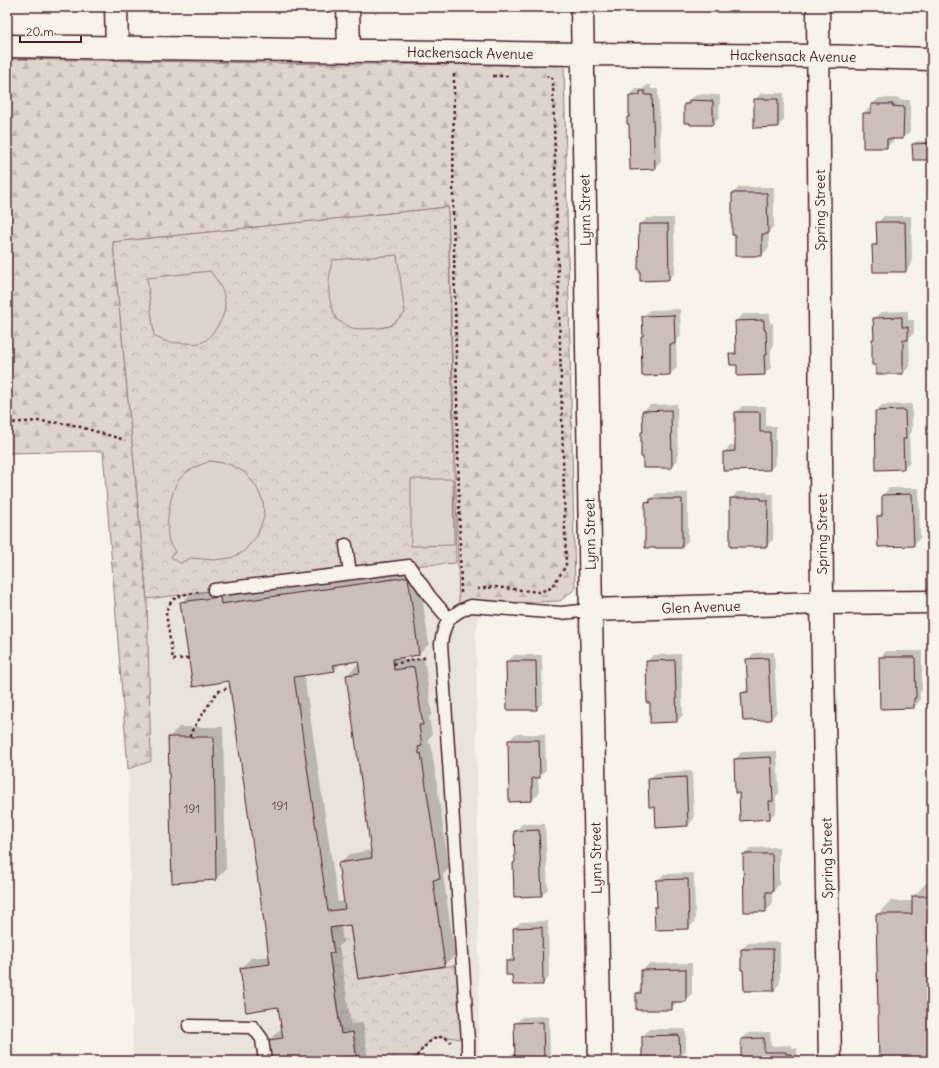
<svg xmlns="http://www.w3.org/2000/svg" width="939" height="1068" font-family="Delius,sans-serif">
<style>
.built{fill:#eae3da}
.forest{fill:url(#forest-firs);stroke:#947a7c}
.park{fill:url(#park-crowns);stroke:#947a7c}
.pitch{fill:#ded4cc;stroke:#947a7c}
.shadow{fill:#0003;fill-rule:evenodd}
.building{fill:#ccbfb9;stroke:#4a1f2b;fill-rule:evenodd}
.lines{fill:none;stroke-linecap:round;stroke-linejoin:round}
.lane-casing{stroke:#4a1f2b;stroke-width:15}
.street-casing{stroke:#4a1f2b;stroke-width:25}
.path{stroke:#4a1f2b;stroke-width:2.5;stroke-dasharray:3 3;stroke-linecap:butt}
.lane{stroke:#f7f3e8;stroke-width:12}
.street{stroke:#f7f3e8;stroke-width:22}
.labels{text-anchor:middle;stroke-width:4;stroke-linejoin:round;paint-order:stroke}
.number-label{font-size:12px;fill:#6a474e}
.street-label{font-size:14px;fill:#4a1f2b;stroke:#f7f3e8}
</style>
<defs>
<pattern id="forest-firs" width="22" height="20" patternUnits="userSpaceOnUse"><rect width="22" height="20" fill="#ded4cc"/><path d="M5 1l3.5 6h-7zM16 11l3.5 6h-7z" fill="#c0b6af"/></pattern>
<pattern id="park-crowns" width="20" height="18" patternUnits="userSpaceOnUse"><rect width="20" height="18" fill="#ded4cc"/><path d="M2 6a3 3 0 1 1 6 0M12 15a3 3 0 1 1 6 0" fill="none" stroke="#c0b6af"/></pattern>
</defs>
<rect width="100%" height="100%" fill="#f7f3e8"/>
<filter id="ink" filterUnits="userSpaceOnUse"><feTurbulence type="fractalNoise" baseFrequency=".025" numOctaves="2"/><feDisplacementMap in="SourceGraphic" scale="8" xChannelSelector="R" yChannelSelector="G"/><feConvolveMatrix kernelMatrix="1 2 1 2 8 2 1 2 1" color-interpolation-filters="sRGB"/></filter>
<g filter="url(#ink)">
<path class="built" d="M456,563L459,604L481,607L476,634L479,1038L478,1061H133L128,769L151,761L147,599Z"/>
<path class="forest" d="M7,59L333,64L564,65L575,589L560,601L513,603L473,600L459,604L448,207L113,242L147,599L151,761L128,769L103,451L7,453Z"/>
<path class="park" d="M448,207L456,563L409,566L147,599L113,242Z
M350,925L358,979L463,964L468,1041C458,1039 441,1033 431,1040C424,1045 419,1054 413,1061H357L353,1032L341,1034L329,953H334L330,928Z"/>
<path class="pitch" d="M397,255L405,313L390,326L379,328L362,329L352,328L337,320C326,298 328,283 332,260Z
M210,271C227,291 231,310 214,331C210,336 207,341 200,343C195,344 188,343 182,343C171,343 161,342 154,335L147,278Z
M210,461L229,464L244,472L256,486L263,501L264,517L257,536L243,552L231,558L214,560L191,558L180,563L171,557L175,552C174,549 171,547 170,544C164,531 170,492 178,481C186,470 198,466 210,461Z
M411,479H453L454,545L411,546Z"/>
<path class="shadow" d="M647,85H651V89H658L661,161L654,168L630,123H628V117L630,115V96L636,89H643Z
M761,93H784V120L778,126L755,100Z
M697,94L720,95L719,118L713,124L685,104Z
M879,98H899V100H910V131L903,138H894V140L887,147H864V113L872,106V104Z
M916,141H932V159L913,144Z
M739,187H774V226L769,231V248L762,255L736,234L732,194Z
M884,216H911L912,264L906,271L873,246L878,241L877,223Z
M647,218H674L675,273L668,279L640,225Z
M680,309L681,336L676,341L677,368L670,374L643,375L642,336L644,334L643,316L650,310Z
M908,311V320H914V333L909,338L910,366L903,373L877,364L873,339L875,337L874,318L881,312Z
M743,314H770V323H773V347L771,350V368L764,374L738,364L730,355L737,348L736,321Z
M677,404L678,460L671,467L642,432L644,430L643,411L650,405Z
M912,404V432L909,435L910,462L903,468L876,411L882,405Z
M742,406H766V426H776V463L770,470L724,452L730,446L736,445V413Z
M889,488H919L920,538L913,545L878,517L883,511V495Z
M737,492H767V494H774L773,540L766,546L731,499Z
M657,493H688V541L682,547L646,503Z
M418,568L429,644L419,654L403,656L404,660L424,657L432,714L429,717L432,735L428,739L429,744H431L449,868L443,875L455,955L445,965L359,978L351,924L341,926L343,942L339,946L351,1024L363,1023L368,1061H272L269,1040L279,1030H283L279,1006L241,968L251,958L270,956L230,680L181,603L191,593L230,587L231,594ZM359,660L360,665H357L347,675L372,850L349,854L339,864L345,901L338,902L304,675L334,671L342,662Z
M886,651H922V690L920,692V701L914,707L880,658Z
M774,652L777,712L771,719L742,693L749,687L747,660L754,653Z
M681,654L683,715L677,721L651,702L647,662L653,655Z
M514,655H542L543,703L536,709L507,662Z
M179,727H223L226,869L216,879L173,882L169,737Z
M515,734H545L546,770L538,777L539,794L532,800L509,741Z
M777,751L779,793L776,796V812L770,818L740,792L735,759L742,752Z
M692,771L694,819L688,825L656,806L649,779L656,773Z
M522,824H545L548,889L541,895L516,862L515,831Z
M779,847V885L772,892V905L766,911L744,855L750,848Z
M694,873L695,921L689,928L655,908L658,905L657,881L664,874Z
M926,883H932V1061H880L877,915L890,901H913V897Z
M548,921L549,977L543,984L513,974L507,962L515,955L514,928L521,922Z
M780,942V983L774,990L742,949L748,943Z
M692,963V994L686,1001H678L671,1009L637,993L642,987V970L649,964Z
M549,1016L550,1057L547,1061H511V1056L516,1051L515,1024L522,1017Z
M649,1029H686V1051L679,1058H678V1061H643V1036Z
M770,1032L771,1046L792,1045V1048H797L798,1061H742V1039L748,1033Z"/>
<path class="building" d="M640,91H645V95H652L655,169L630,170L629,124H627V117H629V96L640,95Z
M754,99H778V127L754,128Z
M689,100L713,101V125H690V123H684V104H689Z
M871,104H893L892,106L904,107L903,139H887V148H863V113H871Z
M932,143V160H913L912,144Z
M732,193H767L768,234H762V256H735V235H732Z
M876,222H905L906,272H873L872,245H877Z
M639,224H668L669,280L640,281V270H638Z
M674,315L675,344H670V375L642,376L641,336H643L642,316Z
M902,317V327H908V340H903V374H876V365H872V339H874L873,318Z
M764,320V330H766L767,355H764L765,375L737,376V365H730L729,354H736L735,321Z
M671,410L672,468H643V457H641V432H643L642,411Z
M905,410L906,439H903L904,469L876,470L875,411Z
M735,412H760V432H770V470L723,471V452L735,451Z
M912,494L914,546L878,547L877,516H882V495Z
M730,498H761V500H768L767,547H730Z
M650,499H682V548H645V502L650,503Z
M408,577L419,655L393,659L394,670L414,667L423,725H419L422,746L418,747L419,754L421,753L440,879L433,880L445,966L358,979L350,925L330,928L334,953H329L341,1034L353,1032L357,1061H271L268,1040L283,1038L278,1007L246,1012L240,968L270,964L229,681L193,687L180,602L220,597L221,604ZM358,661L360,673L346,675L372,858L338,863L345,909L328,911L294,677L335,671L333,665Z
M879,657H915L916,698H914V708L880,709Z
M768,658L771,720L743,721L741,693L748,692L746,659Z
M675,660L677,722L650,723V703H647L646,661Z
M506,661H536L537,710H507Z
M168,737H214L216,880L172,883Z
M508,740H539L540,778H532V801L509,802Z
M771,757L773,801H769L770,819L740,821L739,793H735L734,759Z
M686,777L688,826L656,828L655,807H649L648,779Z
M539,830L542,896L514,897L513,863L515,862L514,831Z
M743,854H772L773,892H766V912H744Z
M688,879L689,929L655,930L654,907H657L656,880Z
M912,896H932V968H929L931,1061H879L876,914H912Z
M542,927L543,985H513L512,975H506V961H514L513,928Z
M741,949H773L774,991H744L743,970H741Z
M686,969V1002H672V1010H636V993H641V970Z
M543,1022L544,1061H510V1056H515L514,1023Z
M679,1035L680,1059H671V1061H642V1036Z
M764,1038V1052H786V1054H791V1061H741V1039Z"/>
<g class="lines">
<defs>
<path id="lane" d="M346,545L350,573
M214,590L409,566L430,597L449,619
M189,1026L253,1027L262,1039L265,1061
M468,1061V1041L441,644C444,621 450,614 471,606L561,613L591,610"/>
<path id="street" d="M116,7L117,48
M348,7L349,51
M582,7L591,617L600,1061
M818,7L822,603L830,1061
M7,46L583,54L819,56L932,59
M591,610L822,603L932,602"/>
</defs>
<use href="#lane" class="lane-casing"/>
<use href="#street" class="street-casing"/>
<path class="path" d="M454,74L453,205L461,593
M493,76H508
M7,423L39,421L70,424L125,440
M477,589L495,587L539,592L551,588L566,566L553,86L552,78L547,76
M188,658L173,660L166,613C170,595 184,594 200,592
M393,664L424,658V656
M190,737L191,732L217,692L230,687
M413,1061C422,1050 436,1027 451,1042"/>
<use href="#lane" class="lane"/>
<use href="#street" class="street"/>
</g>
</g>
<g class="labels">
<g class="number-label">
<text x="280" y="810">191</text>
<text x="192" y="813">191</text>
</g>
<g class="street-label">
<text transform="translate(470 53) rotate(1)" y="5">Hackensack Avenue</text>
<text transform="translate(793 56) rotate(1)" y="5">Hackensack Avenue</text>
<text transform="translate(585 210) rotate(-91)" y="5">Lynn Street</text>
<text transform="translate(820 210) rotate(-90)" y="5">Spring Street</text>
<text transform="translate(590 534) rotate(-91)" y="5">Lynn Street</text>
<text transform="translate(822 534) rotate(-90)" y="5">Spring Street</text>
<text transform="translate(701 607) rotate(-2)" y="5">Glen Avenue</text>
<text transform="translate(596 858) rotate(-91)" y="5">Lynn Street</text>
<text transform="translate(827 858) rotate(-91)" y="5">Spring Street</text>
</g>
</g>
<rect width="939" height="1068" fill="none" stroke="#f7f3e8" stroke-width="24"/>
<rect x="12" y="12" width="915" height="1044" fill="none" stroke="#4a1f2b" stroke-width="1.5" filter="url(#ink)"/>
<path d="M20 36v6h61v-6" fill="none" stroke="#4a1f2b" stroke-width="2"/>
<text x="26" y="36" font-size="12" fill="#4a1f2b" stroke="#f7f3e8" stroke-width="3" paint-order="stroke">20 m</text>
</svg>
